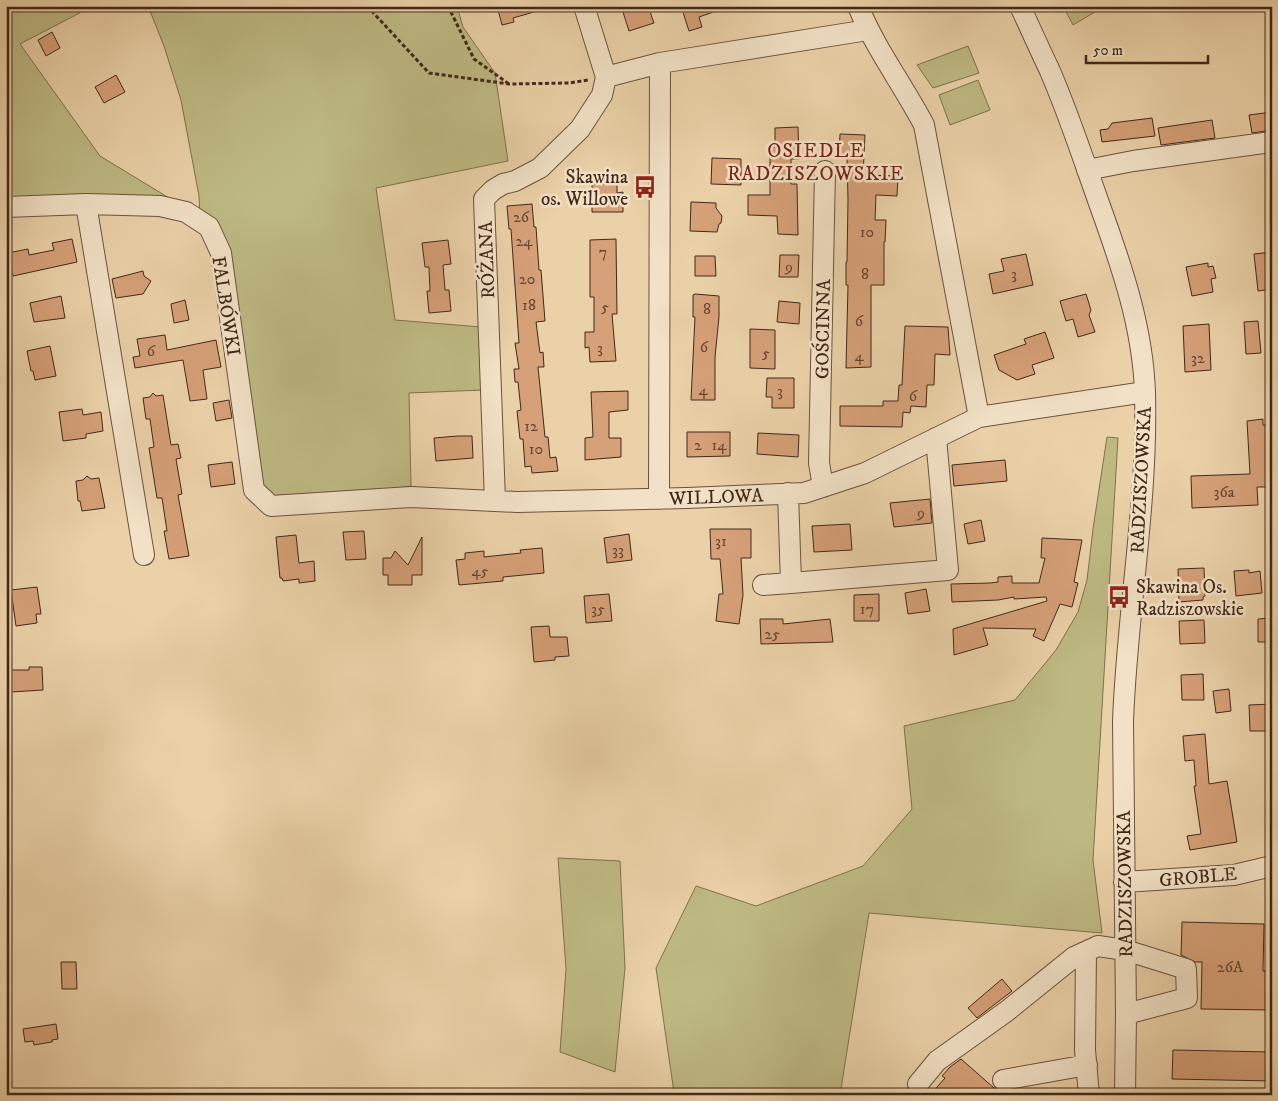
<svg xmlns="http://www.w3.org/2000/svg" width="1278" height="1101" font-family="'IM FELL DW Pica',serif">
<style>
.green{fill:#beb983;stroke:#80704e}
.building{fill:#d6a078;stroke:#42281a}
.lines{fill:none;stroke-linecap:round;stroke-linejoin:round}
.minor-casing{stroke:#6c523e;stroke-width:22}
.path{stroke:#42281a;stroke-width:3;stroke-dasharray:4 2.5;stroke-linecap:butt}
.minor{stroke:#f2e1c6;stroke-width:20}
.labels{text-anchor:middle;stroke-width:5;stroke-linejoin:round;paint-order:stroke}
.number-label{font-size:16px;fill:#674632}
.poi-label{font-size:19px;fill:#42281a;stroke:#f2e1c6;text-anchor:end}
.street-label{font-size:19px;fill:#42281a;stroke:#f2e1c6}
.neighbourhood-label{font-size:20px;letter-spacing:1px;fill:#7a1f14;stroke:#f2e1c6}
</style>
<rect width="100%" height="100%" fill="#ebd1a8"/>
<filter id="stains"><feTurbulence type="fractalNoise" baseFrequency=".004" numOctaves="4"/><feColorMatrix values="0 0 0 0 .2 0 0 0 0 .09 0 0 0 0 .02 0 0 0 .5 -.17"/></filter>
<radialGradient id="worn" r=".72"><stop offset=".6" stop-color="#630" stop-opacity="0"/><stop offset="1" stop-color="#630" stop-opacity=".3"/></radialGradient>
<path class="green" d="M6,6H93L20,44L100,156L179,204L6,201Z
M148,6H457L463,27L495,73L508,161L376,188L395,320L481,327L483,390L409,393L411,486L384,490L273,498L266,492L258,476L243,360L200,217L199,196L181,100L164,46Z
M1063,6H1105L1073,25Z
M968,46L979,73L933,88L917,65Z
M978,80L990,110L950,125L939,95Z
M1107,437L1118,438L1093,860L1102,933L869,913L840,1095H677L674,1093L656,968L696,886L756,906L863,866L912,809L904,726L1015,700L1056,650L1078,612L1087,580L1093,529Z
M558,858L620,861L625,968L615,1072L560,1052L566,969Z"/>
<path class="building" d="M497,6H541V10L513,18L514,22L502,25Z
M621,6H648L654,23L629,31Z
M681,6H722V9L699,17L702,27L689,31Z
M52,32L60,48L46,56L38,40Z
M116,75L125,92L104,103L95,87Z
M1272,112V130L1252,133L1249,115Z
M1152,118L1155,136L1102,142L1100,130L1108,129L1112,123Z
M1212,120L1215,138L1161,145L1158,128Z
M798,127L799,159H791V184H797L798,235L778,234L777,216L748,215V195H770V157L772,158L771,147H775V128Z
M840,134L865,135L863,175L898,176L897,196L876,195L875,220H886L885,242H884V285H871V367L846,368L848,285H846V262H847L848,200L847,158H839Z
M712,158L741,159V185L711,184Z
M592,184H617V193L623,192V212H592Z
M691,202L716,203V208L722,216L721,223L719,224L717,232L690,231Z
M532,204L534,227H536L539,270H541L545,321L536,322L540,353L543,352L544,367H538L545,437H548L550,458L556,457L558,471L532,473L531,466L525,467L523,439H520L517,411L521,410L518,382H515L514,369H519L515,343H519L511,229H509L507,206Z
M72,239L77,262L13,276L8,253L28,249L29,255L54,250L52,243Z
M616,239L617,314H612L616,361L590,362L589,347L585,348V332H594V297H590V240Z
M448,240L451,264L443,265L445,290H449L451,311L429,313L427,291H430L429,267H425L422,243Z
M1272,252V289L1258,291L1254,254Z
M1026,254L1033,285L993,294L989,274L1004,271L1001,259Z
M780,255H799L798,277H779Z
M695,256H715L716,276H695Z
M1208,263V267L1213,266L1216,278L1211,279L1213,292L1192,296L1186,267Z
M143,271L144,276L151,281L143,294L116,298L112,279Z
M695,294L719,296V317L715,357V400H691L695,317H693V295Z
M1086,294L1091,310L1089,315L1095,332L1078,337L1073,319L1066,321L1060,301Z
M61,296L65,318L34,322L30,303Z
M185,300L189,320L174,323L171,304Z
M779,301L800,303L799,324L777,322Z
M1258,321L1261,353L1246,354L1244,322Z
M1209,324L1211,370L1185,372L1183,326Z
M905,326L948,327L950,355L935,354L934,385H927L926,407L911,406L910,413L903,412L902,427L840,426V406H883V401H898L899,385H902Z
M750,329L775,330V369L750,368Z
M1045,332L1054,358L1032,365L1035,374L1017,380L999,370L994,355L1026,344L1024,339Z
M165,335L167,350L216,340L221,367L203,370L207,399L190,401L183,360L135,368L133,357L140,356L137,339Z
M50,346L56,376L35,380L33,371H31L27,351Z
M767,378H794V408H772V397H766Z
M628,391V410L609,412V438H621V457L585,460V438L593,437L591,392Z
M153,393L156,396L163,395L171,445L178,444L181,458L176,459L182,494L178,495L189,556L169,559L164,531H167L162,498H157L149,448L154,447L150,419H146L143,398L150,397Z
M229,400L232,418L216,421L213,403Z
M82,409L83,415L101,412L103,431L86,434V438L63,441L59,412Z
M1263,419V425H1272V439H1270L1272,487H1257L1258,505L1192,508L1191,476L1250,474L1247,421Z
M687,432H730V456L687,457Z
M758,433L799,435L798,457L757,454Z
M458,436H472L473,458L436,461L434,438Z
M1005,460L1007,481L954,486L952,465Z
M232,462L235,484L211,487L208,465Z
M87,476L91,479L99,478L105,508L82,511L80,501H78L76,481L83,480Z
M930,499L932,523L894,527L890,503Z
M981,520L985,541L968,544L964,524Z
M850,524L852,550L814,552L812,526Z
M710,529H751V558H741L743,595L739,624L716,621L719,594H723L720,559H711Z
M364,531L366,559L346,560L343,532Z
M629,534L632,560L607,563L604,538Z
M296,535L299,563L314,561L315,581L299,583V579L283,581L282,578H280L276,537Z
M422,537V575H412V585H388V575H383V558H391L395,551L408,565Z
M1042,538L1082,540L1074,582L1078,583L1072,607L1060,604L1044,641L1033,636L1036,629L983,628L988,645L954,655L953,629L1047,601L1046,597L1014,599V597L998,600L952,602L951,584L990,583L998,582V577L1012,576V583H1039L1045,558H1041Z
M542,548L544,573L503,577V581L459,585L456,560L465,559V553L484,551V557L521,553L520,550Z
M1204,568L1205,596L1203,597V600L1179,602L1178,569Z
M1249,570V573L1260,571L1262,593L1236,596L1234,571Z
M37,587L41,614H36L37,623L16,626L11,590Z
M926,589L930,611L908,614L905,593Z
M609,594L612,621L586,623L584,596Z
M879,594V621H854V595Z
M1272,618V642H1258V619Z
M760,619H783V624L830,619L833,642L761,644Z
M1204,620L1205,643L1180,644L1179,621Z
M549,626L550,637H567L569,656L555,657V660L534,662L531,627Z
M29,667H42L43,690L11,692L10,670H29Z
M1203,674L1204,700H1182L1181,675Z
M1229,689L1231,711L1216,713L1213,691Z
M1272,704V731H1250L1249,705Z
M1205,734L1209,784L1227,781L1237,842L1190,850L1187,836L1201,834L1194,786H1196L1194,760L1185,761L1183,736Z
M1182,922L1264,924L1263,971H1272V1010L1201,1009L1202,962H1195L1181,955Z
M61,962H76L77,989H62Z
M1002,979L1012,991L977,1018L968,1008Z
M56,1024L58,1039L52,1040V1042L34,1045L33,1041L25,1042L23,1029Z
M1173,1050L1272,1052V1081L1172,1079Z
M961,1059L994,1088L1003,1095H930L945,1078L942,1076L950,1067Z"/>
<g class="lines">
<defs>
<path id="minor" d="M858,6C875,48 903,85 924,125L979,417
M1020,6C1030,28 1040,50 1050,71C1069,115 1084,161 1100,206C1122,267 1143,328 1145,393C1148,503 1127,612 1123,721L1126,1014L1125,1095
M606,77L660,63L868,30
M1087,170L1133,161L1272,142
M86,204L144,555
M6,207L86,204L160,206L186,212L209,227L221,253L254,490L271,506L411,497L517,502L687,498L804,493L865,473L979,417L1145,392
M823,487L819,463L825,171
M659,499L660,63
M495,501L484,199L493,190L503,184L515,181L540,168L580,129L602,95L606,77L584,6
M791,583L948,570L936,438
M763,585L791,583L788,493
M1124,882L1234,875L1272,866
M1086,952L1085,1050L1089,1095
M1003,1080L1087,1065
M918,1084L937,1061L1007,1011L1074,957L1098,946L1125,950L1186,969L1187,998L1126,1014"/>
</defs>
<use href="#minor" class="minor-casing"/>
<path class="path" d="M367,6L429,73L509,84L569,83L588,80
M448,6L474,59L509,84"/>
<use href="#minor" class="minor"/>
</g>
<defs>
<symbol id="bus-bare" viewBox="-9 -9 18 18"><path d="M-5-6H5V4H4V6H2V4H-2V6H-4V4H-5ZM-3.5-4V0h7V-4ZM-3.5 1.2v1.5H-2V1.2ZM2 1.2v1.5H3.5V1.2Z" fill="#8f2418" stroke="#f2e1c6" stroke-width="2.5" paint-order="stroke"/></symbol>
</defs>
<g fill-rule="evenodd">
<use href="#bus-bare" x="629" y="171" width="32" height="32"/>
<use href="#bus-bare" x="1103" y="581" width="32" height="32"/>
</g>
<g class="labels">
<g class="number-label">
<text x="521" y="222">26</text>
<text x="867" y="237">10</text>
<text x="524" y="246">24</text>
<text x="603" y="257">7</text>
<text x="789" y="272">9</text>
<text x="865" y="279">8</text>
<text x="1014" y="279">3</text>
<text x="527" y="284">20</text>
<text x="529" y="310">18</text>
<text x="605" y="312">5</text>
<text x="707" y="314">8</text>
<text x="859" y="326">6</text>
<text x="704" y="352">6</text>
<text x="600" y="353">3</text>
<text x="151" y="356">6</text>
<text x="766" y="358">5</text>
<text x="859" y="361">4</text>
<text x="1198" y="363">32</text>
<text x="703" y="395">4</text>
<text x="780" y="396">3</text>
<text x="913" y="401">6</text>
<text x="531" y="431">12</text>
<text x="698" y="450">2</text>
<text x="719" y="450">14</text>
<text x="536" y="454">10</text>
<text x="1224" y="497">36a</text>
<text x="921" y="518">9</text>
<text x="721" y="546">31</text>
<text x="618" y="555">33</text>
<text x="480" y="576">45</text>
<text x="598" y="614">35</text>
<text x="867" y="614">17</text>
<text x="772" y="639">25</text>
<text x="1230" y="972">26A</text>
</g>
<g class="poi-label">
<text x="628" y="183">Skawina<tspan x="628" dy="22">os. Willowe</tspan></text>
<text x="1136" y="593" text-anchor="start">Skawina Os.<tspan x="1136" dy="22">Radziszowskie</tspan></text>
</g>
<g class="street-label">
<text transform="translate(486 260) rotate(-92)" y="7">RÓŻANA</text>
<text transform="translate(227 306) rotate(81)" y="7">FALBÓWKI</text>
<text transform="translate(822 329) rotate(-89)" y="7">GOŚCINNA</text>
<text transform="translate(1140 480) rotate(-87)" y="7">RADZISZOWSKA</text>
<text transform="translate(716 496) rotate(-2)" y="7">WILLOWA</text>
<text transform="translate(1198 876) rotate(-5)" y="7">GROBLE</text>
<text transform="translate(1124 884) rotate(-91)" y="7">RADZISZOWSKA</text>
</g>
<g class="neighbourhood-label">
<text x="816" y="157">OSIEDLE<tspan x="816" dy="23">RADZISZOWSKIE</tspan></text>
</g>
</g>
<rect width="1278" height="1101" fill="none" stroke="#ebd1a8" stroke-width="25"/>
<rect x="8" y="8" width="1263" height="1086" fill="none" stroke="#42281a" stroke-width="2.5"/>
<rect x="12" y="12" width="1253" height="1076" fill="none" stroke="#42281a"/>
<path d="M1086 55v8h122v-8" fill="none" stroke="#42281a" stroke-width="2.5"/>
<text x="1093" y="55" font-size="15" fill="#42281a" stroke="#f2e1c6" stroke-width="4" paint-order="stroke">50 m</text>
<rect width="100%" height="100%" filter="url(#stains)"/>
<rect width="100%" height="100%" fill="url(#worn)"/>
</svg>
